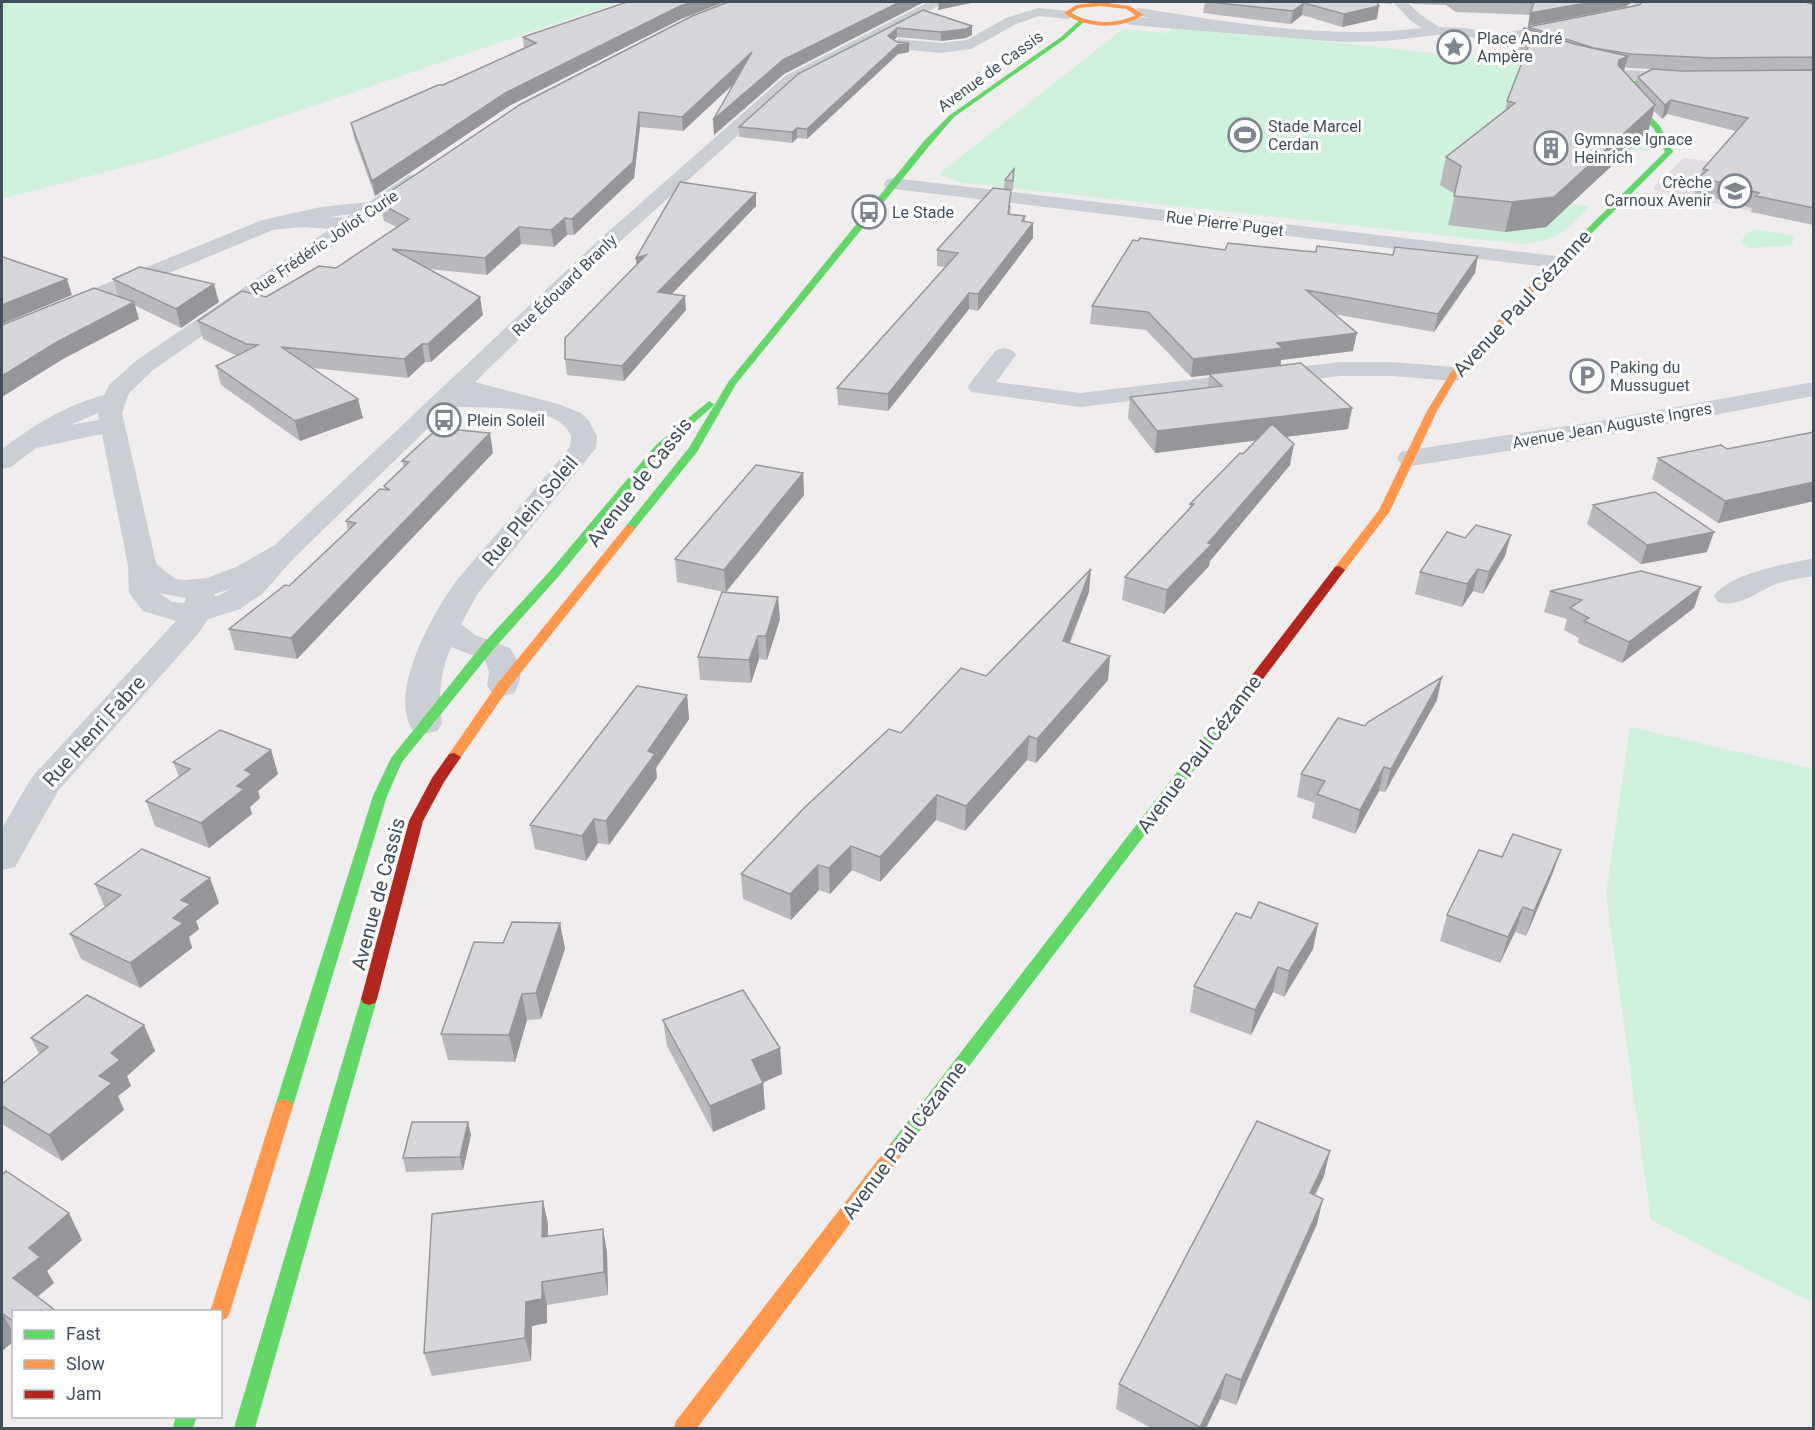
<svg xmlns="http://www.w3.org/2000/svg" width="1815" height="1430" font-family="Roboto,sans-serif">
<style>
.education{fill:#e0dee0}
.green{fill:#cff1de}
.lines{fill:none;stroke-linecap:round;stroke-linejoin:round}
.street{fill:#cbced2;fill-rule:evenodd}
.fast{fill:#63d668;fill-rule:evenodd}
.slow{fill:#ff974d;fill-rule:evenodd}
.jam{fill:#b3261e;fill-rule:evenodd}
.wall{fill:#b9b8bb;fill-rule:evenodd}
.shaded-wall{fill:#969698}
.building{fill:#d7d6d9;stroke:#969698;stroke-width:1.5}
.labels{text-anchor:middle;stroke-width:6;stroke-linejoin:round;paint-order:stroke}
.far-poi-label{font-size:16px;fill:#434e5c;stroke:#fff;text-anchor:start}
.far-street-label{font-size:16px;fill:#434e5c;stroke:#fff}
.street-label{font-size:20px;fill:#434e5c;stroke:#fff}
</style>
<rect width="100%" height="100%" fill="#efeded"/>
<path class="education" d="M1684,158L1717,162L1813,225L1655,190L1654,187Z"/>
<path class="green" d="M2,2H619L162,157L2,199Z
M1179,26L1572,68L1594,77L1650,148L1647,151L1635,149L1624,158L1614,157L1530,195L1589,207C1564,233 1558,240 1522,244L958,182L939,174L1123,29L1167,33L1174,27Z
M1753,229L1794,236L1792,245L1749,248L1740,241Z
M1630,727L1813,769V1303L1651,1220L1606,894Z"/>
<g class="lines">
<path class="street" d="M928,2H945L797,82L615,246L475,382L558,404L581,413L589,421L597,436L596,448L592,453L478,593L461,624L475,635L510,648C520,662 525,678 514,693L503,696L492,693L487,686L489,672L485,660L451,647C440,673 438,696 442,724L437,731L425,734L413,731C388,694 430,619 452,587C464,570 480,554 493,538C519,508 545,477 570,447L571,436C559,403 480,408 450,407L295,557L262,594L240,609L208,619L198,634L58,791L15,867L2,870V828L32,777L176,621L143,611L129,593L128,565L102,434L36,448L11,467L2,469V449C36,424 62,407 104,395L109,385L137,360L330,229L301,227L273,230L10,339L2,341V326L262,220L321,207L369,202L409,175H423L425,179L423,183L153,370L129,393L122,413L156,563L166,572L176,579L185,580L207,578L236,567L275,545L601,238L785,76ZM351,214L346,218L330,217ZM98,413L99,420L70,425ZM231,589L216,597L214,594ZM159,593L186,598L184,603L172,602Z
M1393,2H1407L1421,15L1439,27L1465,28L1499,34L1626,9L1636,2H1652L1635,15L1499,42L1465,36L1436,35L1386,41L1342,42L1130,25L1123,21L1130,17L1151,18L1134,15L1132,12L1134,9L1139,8C1233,23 1326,40 1422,28L1411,21Z
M1038,8L1068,11L1075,15L1068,19L1039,16L1016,24L971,49L941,53L898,49L890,44L898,39L941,43L967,40L1006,18Z
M1582,61L1625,70L1683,72L1691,77L1683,82L1625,80L1576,69L1574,66L1576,63Z
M893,178L1556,256L1563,258L1566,262L1563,266L1556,268L886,188L884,184L886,180Z
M1004,348L1012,350L1016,355L996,382L1080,393L1340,362H1392L1454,367L1462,369L1466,374L1462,379L1454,381L1392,376H1340L1080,407L971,392L968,387L971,382L996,350Z
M1814,382V396L1587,439L1410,466L1401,464L1397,458L1401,452L1410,450L1587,423Z
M1814,558V576C1801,578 1788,580 1776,584C1756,592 1740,608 1718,602L1714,596C1730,573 1787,564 1814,558Z"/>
<path class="fast" d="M1080,20L1085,21L1065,39L954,117L930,145L736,384L697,452L634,530H626V526L688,449L729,381L924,141L950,115L1061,37Z
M1645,76L1650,77L1625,90L1660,126L1673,152L1544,281H1538V277L1665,152L1654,129L1618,89Z
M709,401L714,404L713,406L664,449L558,577L492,651L402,762L387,796L293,1106L290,1111L284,1113L278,1111L275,1106L373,796L391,758L482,645L550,571L656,445Z
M1240,696L1245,697L1247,700L1245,703L903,1153L897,1155L891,1153L888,1148L891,1143L1235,697Z
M369,993L375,995L377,999L255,1428H234L361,999L363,995Z
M176,1416H197L193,1428H173Z"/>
<path class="slow" d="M1100,2L1130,6L1143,15C1121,30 1085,29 1064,13L1076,5ZM1100,6L1126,9L1136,15C1115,25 1091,24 1071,13L1079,8Z
M1538,277L1545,279L1458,375L1437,411L1390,511L1343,573H1335L1333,570L1335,567L1379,510L1427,411L1451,372Z
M630,525L634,526V530L508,689L459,760H449L447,757L498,683L626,526Z
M284,1099L290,1101L293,1106L230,1312L227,1318L220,1321V1312H210L275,1106L278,1101Z
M897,1141L903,1143L906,1148L903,1153L697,1428H674L676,1421L891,1143Z"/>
<path class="jam" d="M1339,566L1345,570L1245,703H1235L1233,700L1235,697L1335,567Z
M454,753L461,757L444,782L423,821L377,999L375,1003L369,1005L363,1003L361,999L409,821L432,778L449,754Z"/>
</g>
<path class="wall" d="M627,2H724L681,19L509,106L375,196L354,138L351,123L443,85L524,48L523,37Z
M728,2H924L784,74L714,135L734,83L683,131L640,127L634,178L574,235H567L554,247L521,244L487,275L429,269L483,315L431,362H425L408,378L312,368L363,418L300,441L221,385L216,366L237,356L203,339L198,321L266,297L336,268L397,227L384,221L379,199Z
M1205,2H1392V4L1378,3L1377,19L1342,27L1302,15L1291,24L1203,13Z
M1409,2H1633L1625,7L1528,26L1530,15L1456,12L1446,5L1413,4Z
M1643,2H1814V225L1751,212L1752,208L1694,193L1699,177L1701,176L1703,169L1736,131L1667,114L1662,119L1654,111L1648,132L1546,227L1505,232L1448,225L1455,194L1440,185L1446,157L1505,111L1507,101L1523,61H1516L1521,36L1528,29V27L1639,5ZM1625,67L1628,68L1694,71L1638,77L1636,85L1624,72Z
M923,10L972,35L966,38L941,41L897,37L894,40L909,52L898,54L807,139L797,138L792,143L739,137V127Z
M1014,178L1013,190L1004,189L1005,180Z
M756,193V206L672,294L686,310L624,381L567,375L565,359L637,265L636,258Z
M1011,205L1010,214L1025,216V221L1033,238L978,311L969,309L888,411L838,405L837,388L945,267L937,266V250Z
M1225,250L1475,273L1434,332L1334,314L1353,351L1281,360V365L1352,408L1348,429L1286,437L1290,465L1210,561L1209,566L1164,614L1122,600L1125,577L1189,510L1190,504L1256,440L1155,453L1128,418L1130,397L1208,388L1209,375L1191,377L1146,330L1090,324L1092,306Z
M113,279L219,302L181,328L134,305L139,319L63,359L118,297Z
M1814,432V501L1718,523L1652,479L1658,458L1727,449Z
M493,453L297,659L235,650L229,629L289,586L348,530L346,521L385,490L384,486L404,467L402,461Z
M803,473L804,495L726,592L780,619L767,660L759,659L751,683L700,680L698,657L724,592L677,582L675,559Z
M1593,505L1707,552L1641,564L1587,524Z
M1505,556L1483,594L1473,591L1462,607L1415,594L1420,572Z
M1701,587L1694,608L1622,663L1578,643L1579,638L1564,630L1567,619L1544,612L1550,591Z
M1089,592L1070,643L1110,656L1108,680L1036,763L1027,760L965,831L936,820L880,882L852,870L830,894L819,890L791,920L743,899L741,874Z
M687,695L689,719L656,768L657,778L609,845L598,843L586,861L535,849L530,825Z
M1437,700L1385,792L1379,791L1355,834L1312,818L1315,803L1297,797L1301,774L1365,726Z
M271,750L278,774L258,791L260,798L250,807L252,814L209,848L155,826L146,801L179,777L173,762Z
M1561,850L1552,875L1526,936L1515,932L1500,963L1440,941L1447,915Z
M210,878L219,903L196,921L199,929L189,937L192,948L140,988L81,959L70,934L105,908L95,884Z
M1251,918L1318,924L1313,949L1284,997L1273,992L1251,1035L1190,1012L1194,986Z
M560,923L565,949L541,1019L527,1020L515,1062L448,1060L441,1034L503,943Z
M663,1020L780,1048L782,1074L763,1083L765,1109L713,1132L667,1046Z
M144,1025L155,1051L127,1076L131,1086L118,1096L124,1110L62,1161L2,1124V1084L39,1054L31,1038Z
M468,1122L471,1135L463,1170L406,1172L403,1158Z
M2,1175L82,1240L47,1271L54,1283L37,1297L14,1311V1341L2,1351Z
M1324,1176L1315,1195L1317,1224L1236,1405L1220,1399L1206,1428H1151L1116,1409L1119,1384Z
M543,1201L548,1224V1236L603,1229L607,1253L608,1295L547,1305V1323L532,1326L531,1361L432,1376L424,1353Z"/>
<path class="shaded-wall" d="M692,2H724L681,19L509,106L375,196L372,181L507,92L680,6Z
M900,2H924L784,74L714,135L713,120L783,60Z
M939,2H976L938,10Z
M1592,2H1633L1625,7L1528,26L1530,13Z
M1304,3L1302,15L1291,24L1293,11Z
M1379,6L1377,19L1342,27L1344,14Z
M972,26V35L966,38L941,41V32Z
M897,28V37L888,45V36Z
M909,43V52L898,54L807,139V129L898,45Z
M752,52L753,66L683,131L682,117Z
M1628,56L1621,81L1613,85L1619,60Z
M1671,100L1667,114L1662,119L1665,105Z
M1655,105L1648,132L1546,227L1505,232L1512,202Z
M639,112L640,127L634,178L574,235L572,219Z
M797,128V138L792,143V132Z
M756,193V206L660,306L658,292Z
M565,218L567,235L554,247L551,230Z
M1033,223V238L978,311V294Z
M519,227L521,244L487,275L485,258Z
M646,255L637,272L636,258Z
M1478,256L1475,273L1434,332L1438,314Z
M67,279L72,295L2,324V305Z
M214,284L219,302L181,328L176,309Z
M969,293V309L888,411V394Z
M685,296L686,310L624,381L622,366Z
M480,297L483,315L431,362L428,344Z
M134,302L139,319L63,359L2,397V376L57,342Z
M1357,333L1353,351L1281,360L1280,367L1209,374V375L1191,377L1193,359L1277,343Z
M422,344L425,362L408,378L404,359Z
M358,399L363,418L300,441L295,421Z
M1352,408L1348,429L1155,453L1157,431Z
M490,433L493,453L297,659L291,638Z
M1294,444L1290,465L1210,561L1209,566L1164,614L1167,590Z
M803,473L804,495L726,592L724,570Z
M1814,482V501L1718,523L1725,501Z
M1714,532L1707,552L1641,564L1647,545Z
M1511,535L1505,556L1483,594L1489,572Z
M1091,569L1089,592L1061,664L1063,641Z
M1478,569L1473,591L1462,607L1467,584Z
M1701,587L1694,608L1622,663L1629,642Z
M778,597L780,619L767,660L766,636Z
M758,636L759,659L751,683L749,660Z
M1110,656L1108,680L1036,763L1037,739Z
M1442,677L1437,700L1385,792L1391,769Z
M687,695L689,719L656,768L657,778L609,845L606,821L648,751Z
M1029,736L1027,760L965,831L966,806Z
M271,750L278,774L258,791L260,798L250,807L252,814L209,848L201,823L237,786L245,770Z
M1384,767L1379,791L1355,834L1360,810Z
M937,795L936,820L880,882V857Z
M594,819L598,843L586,861L582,836Z
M851,846L852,870L830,894L829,868Z
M1561,850L1552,875L1526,936L1534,911Z
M818,865L819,890L791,920L790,894Z
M210,878L219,903L196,921L199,929L189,937L192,948L140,988L130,963L173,918L181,900Z
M1523,907L1515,932L1500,963L1508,937Z
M560,923L565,949L541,1019L536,993Z
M1318,924L1313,949L1284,997L1289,971Z
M1278,967L1273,992L1251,1035L1255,1010Z
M522,994L527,1020L515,1062L509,1035Z
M144,1025L155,1051L127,1076L131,1086L118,1096L124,1110L62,1161L49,1135L99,1076L111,1053Z
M780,1048L782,1074L754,1086L752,1060Z
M763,1083L765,1109L713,1132L710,1106Z
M468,1122L471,1135L463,1170L460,1157Z
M1330,1151L1324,1176L1304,1218L1310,1193Z
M1323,1199L1317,1224L1236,1405L1241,1380Z
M543,1201L548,1224L547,1260L542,1237Z
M69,1213L82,1240L47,1271L54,1283L27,1305L13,1278L29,1248Z
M603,1229L607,1253L608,1295L604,1272Z
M542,1282L547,1305V1323L532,1326L531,1361L525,1338L526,1302Z
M2,1313L14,1334V1341L2,1351Z
M1226,1374L1220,1399L1206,1428H1200Z"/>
<path class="building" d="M627,2H692L680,6L507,92L372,181L351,123L438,85H443L536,43L523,37Z
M728,2H900L783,60L713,120L752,52L682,117L639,112L633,162L572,219L565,218L551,230L519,227L485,258L392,249L480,297L428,344H422L404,359L281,347L358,399L295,421L216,366L258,345L246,344L198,321L242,291L266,297L319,266L336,268L409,219L381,204L379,199L521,104L692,16Z
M1210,2H1377L1379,6L1344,14L1304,3L1293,11Z
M1503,2H1592L1530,13L1534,3Z
M1643,2H1806L1814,5V57L1711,58L1631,54L1594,48L1528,27L1639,5Z
M923,10L972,26L966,29L941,32L897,28L888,36L897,42L909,43L898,45L807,129L797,128L792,132L739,127L798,74Z
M1524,28L1574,44L1628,56L1619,60L1618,65L1655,105L1554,197L1512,202L1454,196L1461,166L1446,157L1515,103L1507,101L1532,37L1521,36Z
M1652,69L1682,71L1814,70V208L1756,196L1759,193L1699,177L1708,170L1703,169L1748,118L1671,100L1665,105L1638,77Z
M1014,169L1013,181L1005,180Z
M680,182L756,193L658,292L685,296L622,366L565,359V338L646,255L636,258Z
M993,188L1011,190L1008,214L1025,216L1022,221L1033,223L978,294L969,293L888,394L837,388L958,253L937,250Z
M1140,238L1225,250L1228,243L1303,251L1316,252L1317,246L1393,255L1395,247L1478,256L1438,314L1306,290L1357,333L1277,343L1283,348L1193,359L1148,312L1092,306L1133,240L1138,241Z
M2,257H3L67,279L2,305Z
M140,267L214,284L176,309L113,279Z
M94,288L134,302L57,342L2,376V325Z
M1301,363L1352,408L1157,431L1130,397L1222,386L1209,374Z
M1272,424L1294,444L1208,543L1212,544L1167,590L1125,577L1194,504H1190L1240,453L1243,454Z
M438,428L490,433L291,638L229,629L285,585L289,586L356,523L346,521L380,489L390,490L384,486L409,462L402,461Z
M1814,432V482L1725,501L1658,458L1721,445L1727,449Z
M756,465L803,473L724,570L675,559Z
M1655,492L1714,532L1647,545L1593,505Z
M1476,525L1511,535L1489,572L1478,569L1467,584L1420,572L1447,532L1465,538Z
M1091,569L1063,641L1110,656L1037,739L1029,736L966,806L937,795L880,857L851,846L829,868L818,865L790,894L741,874L804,808L889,729L901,733L961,668L986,676Z
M1641,571L1701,587L1629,642L1584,621L1589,618L1570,608L1582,600L1550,591Z
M722,592L778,597L766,636H758L749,660L698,657Z
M1442,677L1391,769L1384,767L1360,810L1317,794L1325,781L1301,774L1338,718L1365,726L1368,722Z
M637,686L687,695L648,751L655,754L606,821L594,819L582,836L530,825Z
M220,730L271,750L245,770L252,774L237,786L244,789L201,823L146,801L190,769L173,762Z
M1513,834L1561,850L1534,911L1523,907L1508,937L1447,915L1479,850L1502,857Z
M142,849L210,878L181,900L190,904L173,918L183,923L130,963L70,934L121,895L95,884Z
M1259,902L1318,924L1289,971L1278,967L1255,1010L1194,986L1236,913L1251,918Z
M512,922L560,923L536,993L522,994L509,1035L441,1034L474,942L503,943Z
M743,990L780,1048L752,1060L763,1083L710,1106L663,1020Z
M87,995L144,1025L111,1053L120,1060L99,1076L112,1083L49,1135L2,1106V1084L48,1047L31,1038Z
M1257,1121L1330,1151L1310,1193L1323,1199L1241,1380L1226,1374L1200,1427L1119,1384Z
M412,1122H468L460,1157L403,1158Z
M6,1171L69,1213L29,1248L40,1257L13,1278L56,1311H14V1322L2,1313V1175Z
M543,1201L542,1237L603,1229L604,1272L542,1282V1299L526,1302L525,1338L424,1353L432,1214Z"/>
<defs>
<symbol id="sight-ring" viewBox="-11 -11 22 22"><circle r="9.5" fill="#fff" stroke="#7f868f" stroke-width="1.5"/><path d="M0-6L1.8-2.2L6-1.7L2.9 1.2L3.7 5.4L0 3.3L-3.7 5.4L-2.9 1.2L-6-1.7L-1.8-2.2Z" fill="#7f868f"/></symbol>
<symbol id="stadium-ring" viewBox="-11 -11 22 22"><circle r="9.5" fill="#fff" stroke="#7f868f" stroke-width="1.5"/><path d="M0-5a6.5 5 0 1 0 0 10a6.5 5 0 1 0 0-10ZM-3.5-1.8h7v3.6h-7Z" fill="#7f868f"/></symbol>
<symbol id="building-ring" viewBox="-11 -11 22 22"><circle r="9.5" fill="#fff" stroke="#7f868f" stroke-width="1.5"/><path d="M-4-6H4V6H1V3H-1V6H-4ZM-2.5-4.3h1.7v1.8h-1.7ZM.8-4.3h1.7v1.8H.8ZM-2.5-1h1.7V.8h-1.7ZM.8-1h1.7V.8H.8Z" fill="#7f868f"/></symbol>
<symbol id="school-ring" viewBox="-11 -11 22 22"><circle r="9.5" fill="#fff" stroke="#7f868f" stroke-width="1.5"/><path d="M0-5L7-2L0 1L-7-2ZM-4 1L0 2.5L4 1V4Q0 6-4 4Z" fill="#7f868f"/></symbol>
<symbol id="bus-ring" viewBox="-11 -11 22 22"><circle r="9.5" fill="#fff" stroke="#7f868f" stroke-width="1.5"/><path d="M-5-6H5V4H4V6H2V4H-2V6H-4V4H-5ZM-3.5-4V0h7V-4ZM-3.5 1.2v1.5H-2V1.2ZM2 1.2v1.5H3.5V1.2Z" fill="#7f868f"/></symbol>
<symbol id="parking-ring" viewBox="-11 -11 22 22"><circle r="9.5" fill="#fff" stroke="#7f868f" stroke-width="1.5"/><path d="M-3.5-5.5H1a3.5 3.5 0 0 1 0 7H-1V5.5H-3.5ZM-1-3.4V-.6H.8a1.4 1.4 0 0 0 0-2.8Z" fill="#7f868f"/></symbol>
</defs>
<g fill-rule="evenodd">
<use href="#sight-ring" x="1435" y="28" width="38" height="38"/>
<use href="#stadium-ring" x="1226" y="116" width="38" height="38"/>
<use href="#building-ring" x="1532" y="129" width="38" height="38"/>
<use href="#school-ring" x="1716" y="172" width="38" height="38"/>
<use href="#bus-ring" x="850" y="193" width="38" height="38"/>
<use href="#parking-ring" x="1568" y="357" width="38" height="38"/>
<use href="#bus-ring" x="425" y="401" width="38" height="38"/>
</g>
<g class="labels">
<g class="far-poi-label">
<text x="1477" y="44">Place André<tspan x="1477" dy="18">Ampère</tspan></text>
<text x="1268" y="132">Stade Marcel<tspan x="1268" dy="18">Cerdan</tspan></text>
<text x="1574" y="145">Gymnase Ignace<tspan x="1574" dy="18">Heinrich</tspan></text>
<text x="1712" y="188" text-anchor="end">Crèche<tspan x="1712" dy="18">Carnoux Avenir</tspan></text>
<text x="892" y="218">Le Stade</text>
<text x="1610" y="373">Paking du<tspan x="1610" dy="18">Mussuguet</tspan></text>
<text x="467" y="426">Plein Soleil</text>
</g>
<g class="far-street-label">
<text transform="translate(990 71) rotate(-36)" y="6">Avenue de Cassis</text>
<text transform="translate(1225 223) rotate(7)" y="6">Rue Pierre Puget</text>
<text transform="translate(324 242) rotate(-34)" y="6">Rue Frédéric Joliot Curie</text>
<text transform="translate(564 285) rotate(-44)" y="6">Rue Édouard Branly</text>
<text transform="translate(1612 425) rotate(-10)" y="6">Avenue Jean Auguste Ingres</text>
</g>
<g class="street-label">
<text transform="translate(1522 303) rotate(-47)" y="7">Avenue Paul Cézanne</text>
<text transform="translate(639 482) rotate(-52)" y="7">Avenue de Cassis</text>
<text transform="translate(530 511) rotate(-50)" y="7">Rue Plein Soleil</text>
<text transform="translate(94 731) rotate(-48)" y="7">Rue Henri Fabre</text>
<text transform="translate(1199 754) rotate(-53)" y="7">Avenue Paul Cézanne</text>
<text transform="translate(378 894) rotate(-75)" y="7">Avenue de Cassis</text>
<text transform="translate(904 1140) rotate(-53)" y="7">Avenue Paul Cézanne</text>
</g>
</g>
<rect width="1815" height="1430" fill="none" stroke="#434e5c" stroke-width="6"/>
<rect x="12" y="1310" width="210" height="108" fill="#ffffff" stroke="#b4b8be" stroke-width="1.5"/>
<rect x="24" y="1330" width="30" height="9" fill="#63d668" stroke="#b4b8be" stroke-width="1.5"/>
<text x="66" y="1340" font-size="18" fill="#434e5c">Fast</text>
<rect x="24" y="1360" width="30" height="9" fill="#ff974d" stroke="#b4b8be" stroke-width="1.5"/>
<text x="66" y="1370" font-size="18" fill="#434e5c">Slow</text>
<rect x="24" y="1390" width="30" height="9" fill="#b3261e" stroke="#b4b8be" stroke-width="1.5"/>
<text x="66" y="1400" font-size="18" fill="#434e5c">Jam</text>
</svg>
